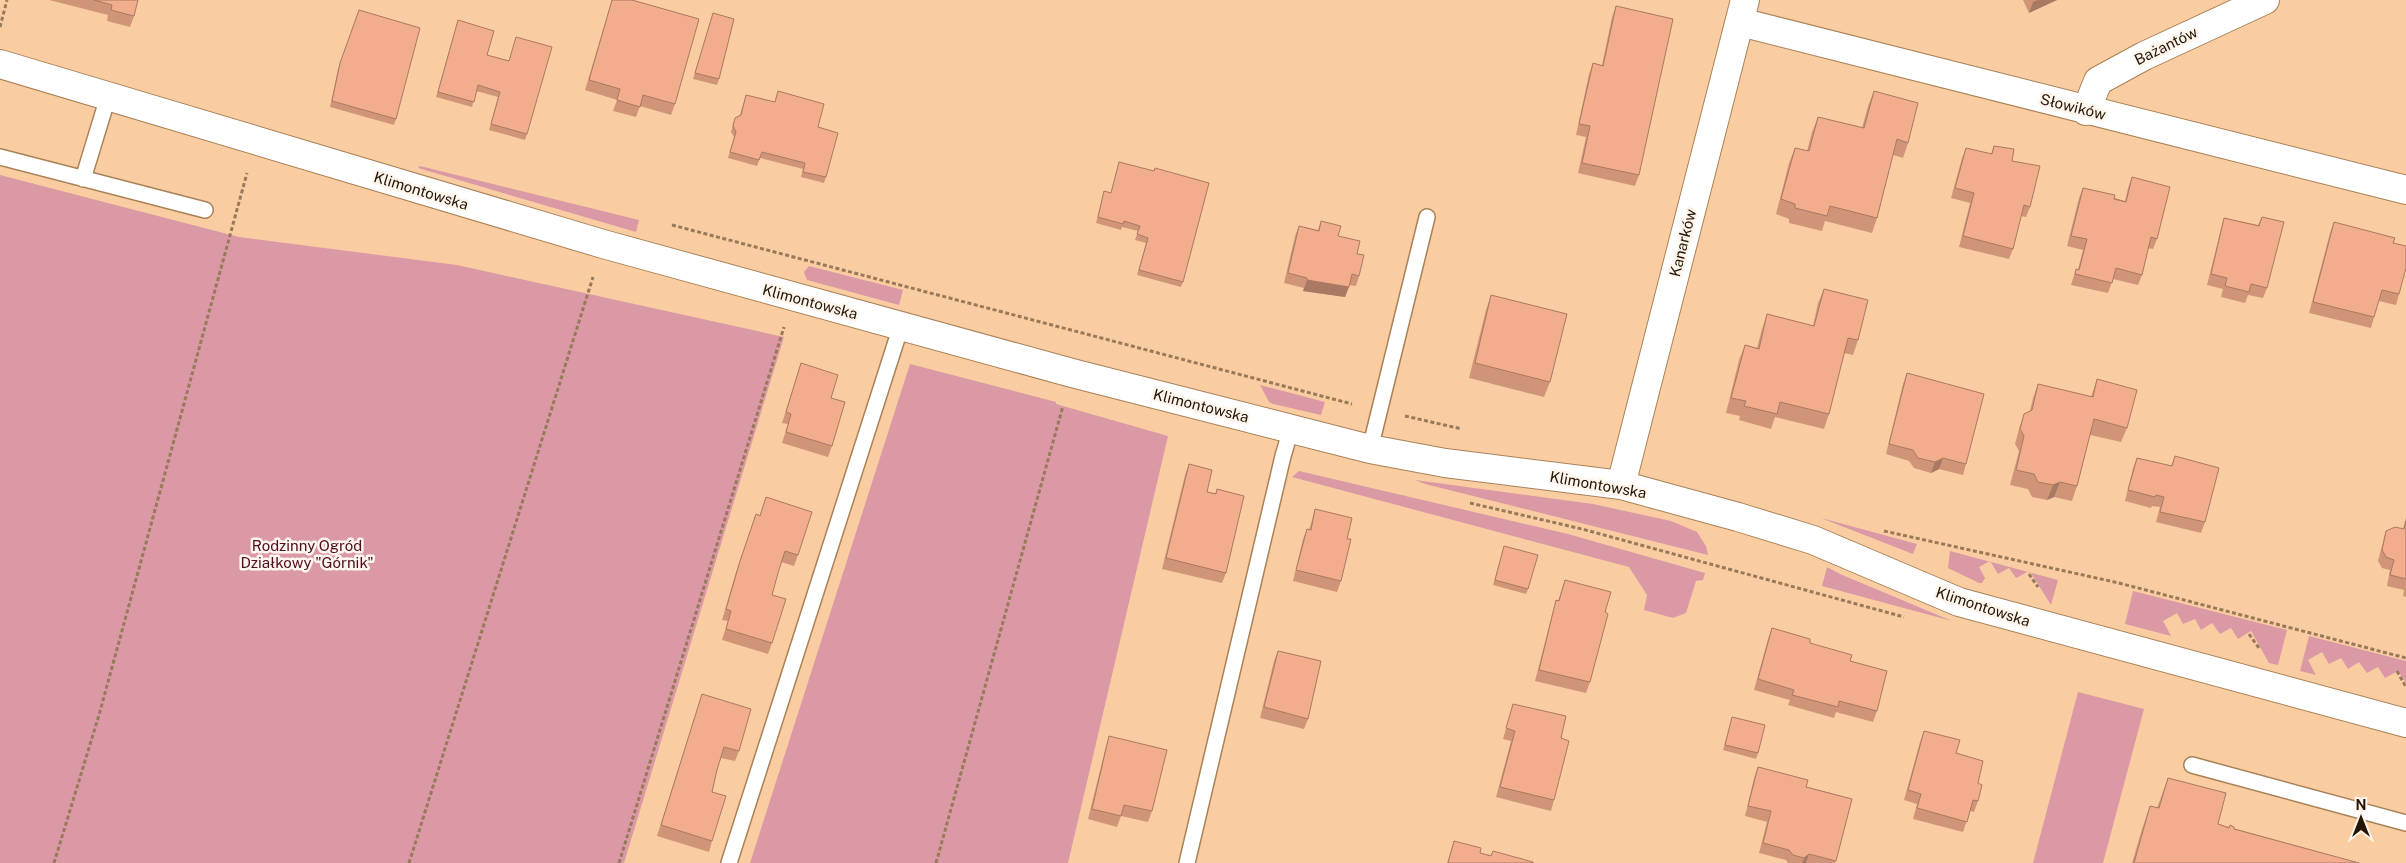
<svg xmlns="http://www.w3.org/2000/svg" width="2406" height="863" font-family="'Public Sans',sans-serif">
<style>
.green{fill:#db99a6}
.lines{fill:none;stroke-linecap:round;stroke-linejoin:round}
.service-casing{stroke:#a98157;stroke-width:18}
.minor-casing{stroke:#a98157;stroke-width:30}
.path{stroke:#98795a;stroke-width:3;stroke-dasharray:4 2.5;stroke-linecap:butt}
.service{stroke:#fff;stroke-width:15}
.minor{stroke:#fff;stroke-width:28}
.wall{fill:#d09579}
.shaded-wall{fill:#a97963}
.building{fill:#f2ad8d;stroke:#a97963}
.labels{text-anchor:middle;stroke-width:5;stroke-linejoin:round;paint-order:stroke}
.street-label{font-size:15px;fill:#251505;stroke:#fef5ed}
.park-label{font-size:15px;fill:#4f0c22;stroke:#fef5ed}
</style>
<rect width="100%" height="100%" fill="#f9cda1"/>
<path class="green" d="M420,166L639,220L636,232L418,168Z
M0,175L239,237L457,265L784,337L624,863H0Z
M809,266L903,290L899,305L807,280L804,272Z
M910,364L1056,402V404L1168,436L1068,863H750Z
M1260,385L1325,402L1321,415L1273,404L1269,402Z
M1299,471L1568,534L1705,573L1703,580L1696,581L1686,613L1673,618L1644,610L1647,595L1629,567L1292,477Z
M1415,480L1593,504L1671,521L1697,532L1706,546L1708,555L1425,484Z
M1821,518L1917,544L1913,554Z
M1950,551L2058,580L2051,605L2031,573L2027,572L2016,578L2009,568L1998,574L1990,561L1979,567L1985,578L1982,583H1979L1948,568Z
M1827,567L1840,574L1952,621L1822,586Z
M2133,591L2287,630L2278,665L2269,663L2251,631L2238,639L2231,628L2220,634L2212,623L2201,630L2195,619L2183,624L2177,613L2163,621L2171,636L2125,624Z
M2309,636L2406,661V683L2398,671L2385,678L2378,667L2367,673L2359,662L2348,669L2341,658L2329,664L2322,652L2308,660L2316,675L2300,671Z
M2078,692L2144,709L2103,863H2033Z"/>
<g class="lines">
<defs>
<path id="service" d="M0,157L205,210
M83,179L108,97
M1370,449L1427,217
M2192,765L2406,823
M729,863L901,326
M1187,863L1283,456L1291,429"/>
<path id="minor" d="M1740,22L2406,190
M0,64L603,244L1072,373L1370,449L1445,463L1621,485L1738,517L1813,540L1959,602L2406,723
M2086,111L2098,81L2144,56L2265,0
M1621,485L1745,0"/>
</defs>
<use href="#service" class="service-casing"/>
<use href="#minor" class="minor-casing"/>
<path class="path" d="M0,27L7,0
M672,225L1352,404
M1405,416L1462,429
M1470,503L1582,529L1904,617
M1884,531L2119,583L2406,658
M2029,574L2038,587
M2249,634L2259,648
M2397,671L2406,687
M54,863L99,715L247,173
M409,863L593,277
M619,863L784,327
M936,863L1063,406"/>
<use href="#service" class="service"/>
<use href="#minor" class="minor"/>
</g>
<path class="wall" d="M49,0H138L134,16L130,27L107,21L108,15Z
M612,0L675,104L671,115L640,106L636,117L613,111L617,100L585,90Z
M2023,0H2057L2029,13Z
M1616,6L1639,175L1635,186L1578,173L1586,137L1576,135L1589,74L1593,63L1602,65L1612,17Z
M359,10L396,119L394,125L330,107L338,69Z
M713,13L719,79L717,85L693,79Z
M458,20L487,55L509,61L516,37L527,134L525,140L489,130L498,97L476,91L472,107L436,97Z
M778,91L818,127L826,177L824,183L801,177L803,169L760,158L757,166L728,158L734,137L731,132L733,124L735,118L740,115L746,95L775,102Z
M1874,91L1908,143L1903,158L1893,155L1877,218L1872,233L1825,221L1822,231L1789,223V219L1776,214L1789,163L1795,148L1807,151L1812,132L1818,117L1862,128L1868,106Z
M1994,146L2012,161L2030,207L2026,217L2021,216L2013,249L2009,259L1959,247L1970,203L1951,198L1962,158L1966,148L1991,154Z
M1119,162L1183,282L1181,287L1137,275L1146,243L1135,240L1138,231L1122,227L1121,230L1096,223L1104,191L1111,193Z
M2132,177L2157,239L2153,249L2148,248L2142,275L2138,285L2113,279L2108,293L2071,285L2076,269H2078L2083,250L2067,246L2079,198L2083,188L2125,201L2128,188Z
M2262,217L2267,288L2263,298L2248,295L2245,303L2221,297L2223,289L2207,285L2221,229L2224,218L2258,225Z
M1321,221L1357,254L1359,276L1356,286L1349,285L1345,297L1303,291L1304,288L1284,283L1295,236L1299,226L1318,230Z
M2334,222L2393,243L2399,294L2396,305L2379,301L2374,317L2371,328L2309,313L2330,233Z
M1824,289L1858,340L1853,355L1844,353L1829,414L1824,429L1775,417L1771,429L1739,420L1740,416L1726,413L1739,360L1745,345L1757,348L1762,329L1767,314L1813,326L1818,303Z
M1491,295L1550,382L1544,397L1469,378L1486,310Z
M801,363L831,398L832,446L828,457L782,443L788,424L782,423Z
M1907,373L1966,464L1963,475L1939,469L1931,473L1914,468L1909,461L1886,454L1903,384Z
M2097,379L2127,428L2121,442L2090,435L2077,486L2072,501L2054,497L2047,500L2032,497L2028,489L2010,485L2019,451L2015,444L2019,429L2024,414L2030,411L2033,398L2038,384L2091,397Z
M2175,456L2205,522L2201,533L2156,522L2160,507L2152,506L2151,508L2125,501L2133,468L2137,458L2171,466Z
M1189,464L1207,492L1215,494L1217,489L1226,573L1222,583L1162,569L1185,475Z
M766,497L798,555L794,566L781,562L772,595V643L768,654L722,640L728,621L722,620L736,572L756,514L760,515Z
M1315,509L1347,539L1341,581L1337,592L1293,581L1303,539L1307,529L1309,530L1312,520Z
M2406,517V597L2403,596L2404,590L2387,586L2390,570L2382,568L2378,561L2383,542L2386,531L2403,529Z
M1504,546L1528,589L1526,594L1493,585Z
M1565,580L1605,612L1590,682L1586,693L1535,681L1553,611L1556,600L1558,601Z
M1772,628L1850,661L1877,711L1873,722L1836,712L1834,718L1788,705L1790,700L1754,690L1768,639Z
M1278,651L1308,719L1304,729L1260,718L1274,661Z
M702,694L739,751L735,761L721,758L717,770L712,792V841L709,852L657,836Z
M1513,704L1561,738L1554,800L1551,811L1496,797L1511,741L1503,739Z
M1732,717L1758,753L1756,759L1723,750Z
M1924,731L1956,753L1978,783V801L1974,812L1970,811L1963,832L1913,819L1917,804L1904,800L1920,742Z
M1109,736L1152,811L1148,822L1121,816L1117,827L1088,819L1106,746Z
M1758,767L1806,787L1852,799L1835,863H1788L1786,860L1759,853L1767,822L1745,816L1754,778Z
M2168,778L2218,824L2359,863H2132L2142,829L2150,806L2157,808Z
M1454,841L1480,853L1533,863H1447Z"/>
<path class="shaded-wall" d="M2038,0H2057L2029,13L2033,2Z
M1307,280L1349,287L1345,297L1303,291Z
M1943,458L1939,469L1931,473L1935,462Z
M2060,482L2054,497L2047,500L2053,485Z
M1809,854L1806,863H1802L1804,858Z"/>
<path class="building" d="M94,0H138L134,16L111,10L112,5Z
M612,0H632L699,19L675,104L643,95L640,107L617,100L620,89L589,80Z
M1616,6L1673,19L1639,175L1582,163L1590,126L1579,124L1593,63L1603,66Z
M359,10L420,28L396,119L332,101L340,63Z
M713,13L734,19L719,79L695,73Z
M458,20L494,31L487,55L509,61L516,37L552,47L527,134L491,124L500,92L478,85L474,102L438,92Z
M778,91L824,104L818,127L838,133L826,177L803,172L805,163L762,152L759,160L730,152L736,132L733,126L735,118L741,115L746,95L775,102Z
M1874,91L1918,103L1908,143L1897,139L1877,218L1830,206L1827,216L1795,208V204L1781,199L1795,148L1809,151L1818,117L1864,128Z
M1994,146L2014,149L2012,161L2040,166L2030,207L2024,205L2013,249L1963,236L1974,193L1955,188L1966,148L1992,154Z
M1119,162L1154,171L1155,168L1209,183L1183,282L1139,270L1148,238L1137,234L1140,226L1124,221L1123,224L1098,217L1104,191L1111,193Z
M2132,177L2170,187L2157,239L2151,237L2142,275L2116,268L2112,283L2075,274L2076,269L2079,270L2087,239L2071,236L2083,188L2115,195L2114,199L2126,202Z
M2262,217L2284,222L2267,288L2251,284L2249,292L2225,286L2227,278L2211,274L2224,218L2259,226Z
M1321,221L1341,226L1338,236L1360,241L1357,254L1364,255L1359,276L1352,274L1349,287L1307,280V278L1288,273L1299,226L1319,231Z
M2334,222L2395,238L2393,243L2406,246V268L2399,294L2382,290L2374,317L2313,302Z
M1824,289L1868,300L1858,340L1848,338L1829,414L1780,402L1777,414L1744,406L1746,401L1731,398L1745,345L1759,349L1767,314L1814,326Z
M1491,295L1567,314L1550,382L1475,363Z
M801,363L838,375L831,398L845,402L832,446L786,432L791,414L786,412Z
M1907,373L1984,394L1966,464L1943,458L1935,462L1918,458L1913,450L1889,444Z
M2097,379L2137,390L2127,428L2094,419L2077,486L2060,482L2053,485L2038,482L2034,474L2016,470L2024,436L2020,429L2024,414L2032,410L2038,384L2093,397Z
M2175,456L2219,468L2205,522L2160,512L2164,497L2156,495L2155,497L2128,490L2137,458L2172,466Z
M1189,464L1212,470L1207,492L1216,494L1217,489L1244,496L1226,573L1166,558Z
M766,497L812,512L798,555L785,551L778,573L772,595L786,599L772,643L726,629L731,611L726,609L740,561L756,514L760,516Z
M1315,509L1352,518L1347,539H1351L1341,581L1296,570L1307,529L1311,530Z
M2406,521V579L2390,575L2394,560L2386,557L2382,550L2386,531L2395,527L2404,529Z
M1504,546L1538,555L1528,589L1495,580Z
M1565,580L1611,592L1605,612L1608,614L1590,682L1539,670L1556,600L1559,601Z
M1772,628L1810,639V643L1852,655L1850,661L1887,671L1877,711L1839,701L1838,707L1792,695L1794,690L1758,679Z
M1278,651L1321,661L1308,719L1264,707Z
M702,694L751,709L739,751L724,747L717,770L712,792L726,796L712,841L661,825Z
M1513,704L1566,716L1561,738L1569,741L1554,800L1500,787L1515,731L1506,728Z
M1732,717L1765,725L1758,753L1725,745Z
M1924,731L1960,740L1956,753L1983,761L1978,783L1982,785L1978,801L1973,800L1967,822L1917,808L1921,794L1908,790Z
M1109,736L1167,750L1152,811L1124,805L1121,816L1092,809Z
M1758,767L1808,780L1806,787L1852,799L1836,861L1809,854L1804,858L1793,855L1789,850L1763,843L1771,811L1748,806Z
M2168,778L2226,793L2218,824L2229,828L2230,825L2234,827V829L2359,863H2134L2150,806L2159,808Z
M1454,841L1481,848L1480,853L1491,856L1493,851L1533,862V863H1448Z"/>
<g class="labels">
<g class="street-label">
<text transform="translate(2166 46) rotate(-26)" y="5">Bażantów</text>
<text transform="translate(2073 107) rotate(14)" y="5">Słowików</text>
<text transform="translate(421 191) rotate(17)" y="5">Klimontowska</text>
<text transform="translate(1683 243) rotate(-76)" y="5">Kanarków</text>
<text transform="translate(810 302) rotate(15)" y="5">Klimontowska</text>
<text transform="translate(1201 406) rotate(14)" y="5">Klimontowska</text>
<text transform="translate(1598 485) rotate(10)" y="5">Klimontowska</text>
<text transform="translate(1983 607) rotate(18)" y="5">Klimontowska</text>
</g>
<g class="park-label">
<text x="307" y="551">Rodzinny Ogród<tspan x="307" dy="17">Działkowy "Górnik"</tspan></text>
</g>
</g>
<g transform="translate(2361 818)" stroke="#fef5ed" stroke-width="4" paint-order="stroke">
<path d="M0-4L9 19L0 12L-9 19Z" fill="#251505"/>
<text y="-8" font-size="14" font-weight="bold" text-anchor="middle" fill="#251505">N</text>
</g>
</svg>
